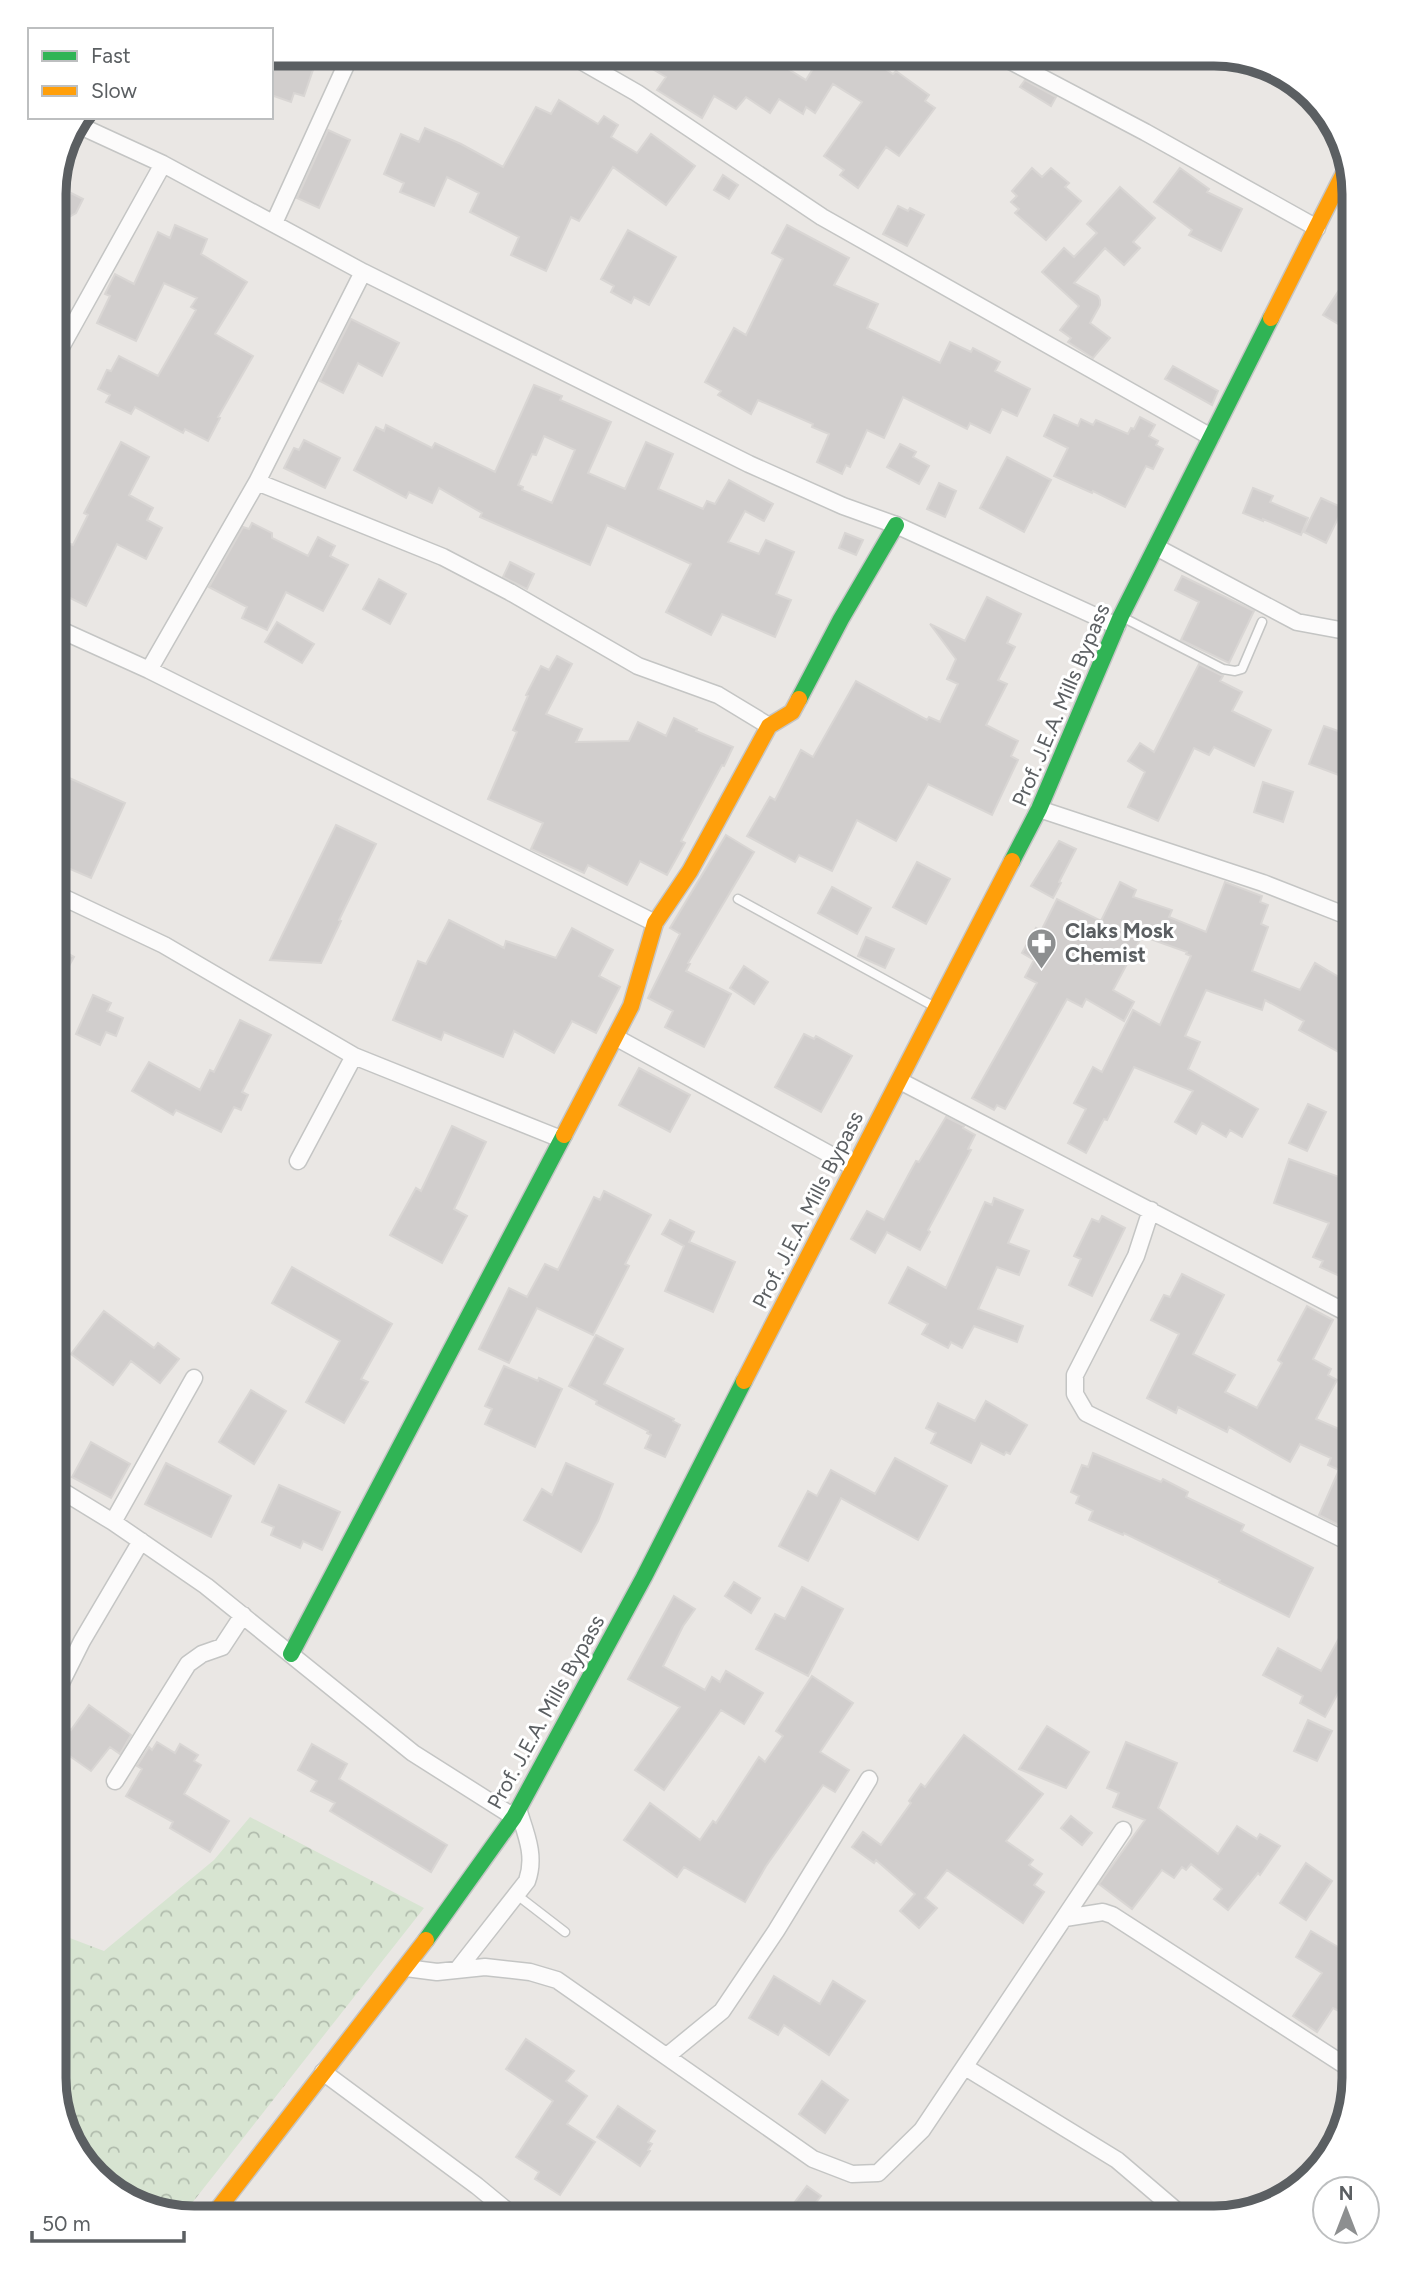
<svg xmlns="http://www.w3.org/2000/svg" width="1409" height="2273" font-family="Figtree,sans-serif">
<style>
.forest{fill:url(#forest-crowns)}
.building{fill:#d1cecd;stroke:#d9d6d4;stroke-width:2;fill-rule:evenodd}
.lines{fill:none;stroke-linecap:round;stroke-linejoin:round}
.lane-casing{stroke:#c4c5c4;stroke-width:11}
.street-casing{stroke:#c4c5c4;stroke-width:19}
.fast-casing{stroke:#c5c5c5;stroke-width:19}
.slow-casing{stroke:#c5c5c5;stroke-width:19}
.lane{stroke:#fcfbfb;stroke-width:8}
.street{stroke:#fcfbfb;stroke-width:16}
.fast{stroke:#30b455;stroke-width:16}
.slow{stroke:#ff9f0a;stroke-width:16}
.labels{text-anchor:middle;stroke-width:6;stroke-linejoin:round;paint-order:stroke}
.street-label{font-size:21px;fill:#5b5f62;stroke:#fff}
.poi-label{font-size:21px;font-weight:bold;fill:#5b5f62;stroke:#fff;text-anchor:start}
.rim{fill:none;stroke:#5b5f62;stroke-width:9}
</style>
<defs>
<pattern id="forest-crowns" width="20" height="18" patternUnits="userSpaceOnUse" patternTransform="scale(1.75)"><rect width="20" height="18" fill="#d7e4d1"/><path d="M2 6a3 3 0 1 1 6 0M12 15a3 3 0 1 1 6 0" fill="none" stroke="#b1bcad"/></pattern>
</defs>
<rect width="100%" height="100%" fill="#eae7e4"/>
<path class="forest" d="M250,1817L424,1908L181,2217L117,2195L69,2141L54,2079V1932L104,1951L214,1860Z"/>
<path class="building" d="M271,54H298L316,61L304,96L294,93L291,102L271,95Z
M657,54H764L806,80L822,54H863L893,74L896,71L929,95L925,101L935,108L899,156L886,147L858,188L840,175L844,170L824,156L862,102L833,84L815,113L806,107L803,114L779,99L770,113L746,97L736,109L714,96L702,118L657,90L666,77L649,67Z
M1025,80L1056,97L1051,106L1020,87Z
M559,100L598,124L604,116L618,125L611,137L637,153L651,134L695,166L666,205L613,167L579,221L571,217L546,271L511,255L519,237L470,212L479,193L447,177L434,206L400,192L404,183L384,174L401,134L419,142L425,128L461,144L503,167L536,107L551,114Z
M328,130L350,140L319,208L297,198Z
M1032,168L1042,177L1051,168L1069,183L1065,187L1081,201L1046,240L1015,213L1019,209L1011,202L1017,196L1012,191Z
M1180,168L1209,189L1207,192L1242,209L1221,251L1189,235L1192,230L1154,202Z
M723,175L738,185L729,199L714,190Z
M55,185L83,199L76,213L55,225Z
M1120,187L1155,218L1133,242L1140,248L1124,265L1105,248L1074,283L1098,296L1100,300V305L1090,323L1110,338L1093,358L1068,342L1071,338L1060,330L1079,306L1042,272L1064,248L1074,257L1097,233L1087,224Z
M898,206L908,211L910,208L924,215L907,246L883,234Z
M175,225L207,239L201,254L247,282L215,334L253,356L218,417L220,418L208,441L185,429L183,433L135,407L131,414L106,402L110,395L98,389L107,370L111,371L119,356L158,376L196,310L191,307L197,298L164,283L136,341L97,323L110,296L105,294L115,274L134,284L158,232L170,238Z
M787,225L849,258L834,285L878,304L867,328L940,363L950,342L971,352L973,348L1000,362L995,371L1030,389L1017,416L1002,409L990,433L970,423L967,429L903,397L884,438L867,430L850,467L846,465L842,474L817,462L829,434L812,427L813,424L758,400L751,414L718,395L721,391L705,382L734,328L746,335L783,259L772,253Z
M628,230L676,257L649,305L634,297L631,303L611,292L614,286L601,279Z
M1345,281L1355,288V334L1323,315Z
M351,319L399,343L382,376L358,363L343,393L320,381Z
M1173,366L1218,391L1212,405L1165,379Z
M534,385L562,396L560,400L611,422L588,473L625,489L646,442L673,454L658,489L703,509L707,501L715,504L729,480L773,504L764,521L745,511L728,542L759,554L766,540L794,552L776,594L791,600L775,637L722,614L711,635L666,612L691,564L607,525L590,565L480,517L482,513L439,488L432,503L409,492L406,498L354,470L376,427L384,431L386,425L432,448L435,443L495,472ZM544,436L575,450L552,503L522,490L523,487L518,485L532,454L536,455Z
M1054,415L1078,426L1081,419L1093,425L1096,420L1128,434L1131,428L1134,429L1140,417L1155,425L1149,436L1158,441L1156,445L1163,449L1153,469L1146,466L1125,507L1093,491L1092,493L1054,476L1068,448L1044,436Z
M304,440L340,458L325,488L284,468L294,448L299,450Z
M121,442L149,457L129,495L153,508L147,520L162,528L146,559L117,544L86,606L54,590V569L68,543L73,545L88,515L84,513Z
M900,444L916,452L913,457L929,466L919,484L887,467Z
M1007,457L1051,480L1024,532L980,508Z
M939,483L956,491L945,517L927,509Z
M1253,488L1273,496L1270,502L1308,518L1301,535L1263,519V521L1243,513Z
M1321,498L1343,508L1326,543L1304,532Z
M252,523L272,533V538L308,556L318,537L335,546L330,556L348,565L323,611L286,592L267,630L242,618L247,607L209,587L243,527L249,529Z
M845,533L863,540L856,555L839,548Z
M510,562L534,574L527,589L503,577Z
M1182,576L1254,611L1229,663L1181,640L1199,602L1175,590Z
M379,579L406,594L390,624L363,609Z
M987,597L1021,614L1007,643L1015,647L998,680L1007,684L986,725L1018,741L1011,756L1018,760L992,815L928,784L896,841L857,820L832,871L799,855L795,862L747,836L770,797L775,800L801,750L813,757L856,681L927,720L929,717L940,722L958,684L947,679L956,659L930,624L965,641Z
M277,622L314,644L302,663L265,642Z
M557,656L572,664L546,714L582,729L576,742L629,741L638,722L666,736L674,718L697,729L696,731L733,747L724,766L722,765L681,841L685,843L667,875L640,861L627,885L588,865L584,873L531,849L543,823L488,799L517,732L513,730L528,696L526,695L541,666L549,670Z
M1199,664L1223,676L1220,681L1242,692L1232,711L1271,730L1254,766L1214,747L1209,755L1194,748L1158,821L1128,807L1145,772L1128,761L1140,743L1154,752Z
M1324,726L1355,737V781L1309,764Z
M67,777L125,803L91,878L54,862V805Z
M1263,782L1293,792L1283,822L1254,812Z
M336,825L376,844L339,920L341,921L321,963L270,960Z
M726,835L754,852L688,963L690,964L686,971L731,994L704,1047L665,1027L673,1011L648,998L680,934L670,928Z
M1059,841L1076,849L1059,882L1061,883L1053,898L1031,886Z
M917,862L950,879L926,924L893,907Z
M1120,882L1136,890L1133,897L1172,910L1169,917L1206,932L1225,882L1262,896L1260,902L1268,905L1261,924L1268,927L1252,971L1300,990L1315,963L1342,979L1340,983L1355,991V1061L1299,1030L1304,1021L1265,1000L1262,1010L1206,990L1185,1036L1200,1042L1188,1069L1258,1109L1242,1137L1230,1130L1226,1137L1202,1123L1196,1134L1175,1122L1193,1091L1134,1067L1107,1120L1104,1119L1086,1153L1068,1143L1086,1109L1074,1103L1093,1067L1102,1072L1133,1010L1160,1025L1191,956L1186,954L1187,952L1142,936L1113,990L1134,1002L1124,1021L1086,999L1082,1007L1067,999L1005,1109L997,1105L994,1110L972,1098L1037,983L1025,977L1034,960L1022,953L1036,928L1041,931L1057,899L1101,921Z
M832,887L871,908L857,934L818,913Z
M449,920L504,948L506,941L556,958L572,928L613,950L599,976L620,987L596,1033L572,1021L554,1053L514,1031L503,1057L444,1032L441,1040L393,1020L418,961L426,964Z
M866,937L894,949L885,968L858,956Z
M54,946L74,957L54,993Z
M744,966L768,982L754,1004L730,988Z
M93,995L111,1003L107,1011L123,1018L116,1036L106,1032L100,1045L76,1034Z
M240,1020L271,1035L242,1092L248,1095L241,1110L234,1107L221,1132L176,1110L173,1115L132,1091L149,1062L200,1090L210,1070L214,1072Z
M804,1034L814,1039L816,1036L852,1056L821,1112L775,1087Z
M639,1068L690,1095L670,1132L619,1105Z
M1308,1104L1326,1112L1307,1151L1289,1143Z
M946,1117L964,1126L963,1128L975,1135L968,1149L971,1150L928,1230L930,1232L920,1250L887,1232L875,1253L851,1239L867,1211L884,1220L916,1161L919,1162Z
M452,1126L486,1142L454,1209L467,1216L442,1263L390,1235L416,1188L421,1191Z
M1289,1159L1345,1179L1339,1196L1355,1202V1283L1320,1267L1323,1261L1313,1257L1329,1223L1274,1203Z
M604,1191L651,1215L625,1264L629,1266L593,1335L537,1308L509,1363L479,1349L509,1288L527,1297L545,1264L558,1270L594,1197L600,1200Z
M994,1198L1023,1210L1008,1243L1029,1251L1019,1275L997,1267L978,1309L1023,1326L1017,1342L974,1326L962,1348L951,1342L948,1348L922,1334L928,1324L889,1303L908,1267L946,1288L985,1202L992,1205Z
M1102,1216L1125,1228L1092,1296L1069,1285L1081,1259L1074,1256L1092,1219L1099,1222Z
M670,1220L694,1232L689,1242L735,1262L713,1312L665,1291L684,1246L662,1234Z
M292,1267L392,1324L361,1379L368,1382L344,1423L306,1402L340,1341L272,1303Z
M1182,1274L1224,1295L1193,1354L1235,1375L1225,1392L1257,1408L1282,1363L1278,1360L1307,1306L1333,1320L1313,1359L1331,1369L1328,1375L1337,1380L1316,1419L1355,1436V1508L1345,1528L1319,1515L1339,1470L1328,1465L1331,1458L1300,1444L1290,1462L1229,1427L1227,1432L1178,1407L1176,1413L1147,1398L1179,1334L1151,1320L1164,1295L1170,1297Z
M104,1311L154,1348L158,1343L179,1359L160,1383L131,1361L113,1385L71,1354Z
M596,1335L623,1349L604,1384L674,1419L673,1421L680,1425L665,1457L645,1448L651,1435L647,1433L648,1431L596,1404L597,1401L569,1386Z
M504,1366L538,1381L539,1378L562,1389L535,1447L485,1424L492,1409L485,1406Z
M251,1390L286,1411L254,1464L219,1442Z
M986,1401L1027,1425L1010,1454L1006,1452L1004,1455L981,1443L971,1463L931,1443L936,1433L926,1428L938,1403L975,1421Z
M91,1442L130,1464L111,1498L72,1477Z
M1093,1453L1161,1482L1163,1479L1188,1492L1186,1497L1244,1525L1241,1531L1313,1568L1289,1617L1219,1582L1220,1580L1124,1533L1123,1535L1089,1520L1093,1511L1076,1503L1079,1496L1071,1492L1082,1465L1088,1467Z
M895,1458L947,1486L918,1540L841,1498L808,1561L779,1546L808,1491L817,1496L831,1470L875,1494Z
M166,1463L231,1496L211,1537L145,1504Z
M566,1463L613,1484L598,1521L581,1552L524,1520L542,1489L552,1495Z
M279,1485L340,1512L322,1550L303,1541L300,1548L271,1535L274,1527L262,1522Z
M734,1582L760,1598L751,1613L725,1596Z
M802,1587L843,1609L808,1676L756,1649L775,1614L785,1619Z
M674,1596L695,1609L683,1626L663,1666L705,1690L712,1677L720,1682L726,1671L763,1693L744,1724L721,1710L664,1790L635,1770L680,1707L628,1679Z
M1355,1609V1662L1325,1717L1300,1703L1303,1696L1263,1675L1278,1648L1321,1671Z
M812,1676L853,1703L820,1752L849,1770L835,1792L823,1785L766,1866L745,1902L684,1867L677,1877L624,1840L650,1803L700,1840L713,1821L716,1823L759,1757L765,1762L783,1736L776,1731Z
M89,1705L131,1735L120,1754L110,1747L91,1771L54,1745V1718L71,1730Z
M1308,1720L1332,1731L1317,1761L1294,1751Z
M1047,1726L1089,1752L1066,1788L1019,1769Z
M964,1735L1043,1794L1006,1841L1033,1860L1029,1865L1042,1874L1034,1885L1044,1892L1023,1923L947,1870L925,1898L937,1908L919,1928L900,1911L915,1894L876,1860L874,1863L852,1847L863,1832L881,1845L911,1803L909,1801L921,1784L925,1787Z
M157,1742L175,1753L180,1744L198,1755L194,1761L201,1765L184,1794L229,1821L210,1852L170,1828L173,1822L126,1796L142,1769L137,1766L149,1747L152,1750Z
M1126,1742L1177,1763L1158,1808L1218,1854L1237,1826L1257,1839L1260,1834L1280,1846L1260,1875L1258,1873L1228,1910L1214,1899L1222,1889L1191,1864L1186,1870L1182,1867L1174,1878L1162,1870L1132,1909L1099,1884L1145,1820L1113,1807L1119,1793L1107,1788Z
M312,1744L347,1764L339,1779L447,1845L431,1872L330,1811L335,1803L311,1791L317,1781L298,1770Z
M1071,1816L1092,1833L1082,1845L1061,1828Z
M1306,1863L1332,1881L1306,1920L1280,1903Z
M1311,1931L1355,1957V2019L1333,2008L1317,2032L1293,2016L1322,1973L1296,1957Z
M774,1976L820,2004L833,1981L865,2001L829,2055L784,2025L778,2035L749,2018Z
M526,2039L574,2071L566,2081L587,2096L567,2124L595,2142L560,2195L535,2179L539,2172L516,2157L553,2101L506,2069Z
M822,2081L848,2100L825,2133L799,2114Z
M618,2106L655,2131L648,2142L652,2144L648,2150L650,2151L640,2166L597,2137Z
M807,2186L821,2196L814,2205L831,2219H782Z"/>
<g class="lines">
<defs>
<path id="lane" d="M1124,618L1223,669L1235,671L1242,669L1262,622
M738,899L935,1007
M517,1895L565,1932"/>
<path id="street" d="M569,54L637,93L822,217L1211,437
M999,55L1145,132L1317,228
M76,124L163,164L363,272L749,464L843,506L896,525L1117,626
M274,223L351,54
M55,358L163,164
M257,482L443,557L510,592L638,666L718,695L769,726
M1156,547L1297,622L1351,632L1355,625
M54,627L149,670L655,923
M149,670L257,482L363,272
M1039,809L1263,883L1355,919
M54,893L164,945L354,1056L561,1139
M615,1037L853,1167
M900,1081L1355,1317
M298,1161L354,1056
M1151,1210L1136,1256L1075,1375V1394L1086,1413L1355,1545
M54,1486L113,1522L206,1586L413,1753L514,1817
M113,1522L194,1378
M54,1697L82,1641L141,1541
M115,1781L188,1664L202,1654L222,1647L243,1615
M1065,1918L1103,1912L1112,1915L1355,2072
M406,1968L437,1972L485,1967L530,1972L557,1980L813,2159L852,2174L878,2173L922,2130L1123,1830
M458,1969L527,1881C536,1856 526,1834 518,1809
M667,2056L722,2011L776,1931L869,1779
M965,2067L1117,2160L1185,2218
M323,2072L477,2186L517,2219"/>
<path id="fast" d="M799,699L841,619L896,525
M1012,861L1039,809L1121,616L1271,318
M291,1654L564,1135
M426,1940L514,1817L644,1577L744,1381"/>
<path id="slow" d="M1271,318L1348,165
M564,1135L631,1006L655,923L690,871L769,726L792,712L799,699
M744,1381L1012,861
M211,2218L426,1940"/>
</defs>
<use href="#lane" class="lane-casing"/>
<use href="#street" class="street-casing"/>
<use href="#fast" class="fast-casing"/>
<use href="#slow" class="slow-casing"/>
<use href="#lane" class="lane"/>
<use href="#street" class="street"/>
<use href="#fast" class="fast"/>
<use href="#slow" class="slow"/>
</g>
<defs>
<symbol id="pharmacy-pin" viewBox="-11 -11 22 30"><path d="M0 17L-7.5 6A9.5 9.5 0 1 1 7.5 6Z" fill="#8d8f90" stroke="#fff"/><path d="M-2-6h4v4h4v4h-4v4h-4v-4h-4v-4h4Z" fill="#fff"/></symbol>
</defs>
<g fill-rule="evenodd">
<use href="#pharmacy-pin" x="1024" y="926" width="35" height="47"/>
</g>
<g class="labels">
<g class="street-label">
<text transform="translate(1061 705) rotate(-67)" y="7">Prof. J.E.A. Mills Bypass</text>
<text transform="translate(808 1210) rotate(-63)" y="7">Prof. J.E.A. Mills Bypass</text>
<text transform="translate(546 1712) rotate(-61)" y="7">Prof. J.E.A. Mills Bypass</text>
</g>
<g class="poi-label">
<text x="1065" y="938">Claks Mosk<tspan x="1065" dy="24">Chemist</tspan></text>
</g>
</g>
<path d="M0 0H1409V2273H0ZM194 66H1214A128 128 0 0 1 1342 194V2078A128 128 0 0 1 1214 2206H194A128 128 0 0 1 66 2078V194A128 128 0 0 1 194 66Z" fill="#fff" fill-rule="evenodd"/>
<path class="rim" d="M194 66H1214A128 128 0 0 1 1342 194V2078A128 128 0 0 1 1214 2206H194A128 128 0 0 1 66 2078V194A128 128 0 0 1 194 66Z"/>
<rect x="28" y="28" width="245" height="91" fill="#ffffff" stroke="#bdbfc0" stroke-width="2"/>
<rect x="42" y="51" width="35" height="10" fill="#30b455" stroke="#bdbfc0" stroke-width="2"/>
<text x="91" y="63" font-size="21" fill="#5b5f62">Fast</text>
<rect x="42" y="86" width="35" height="10" fill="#ff9f0a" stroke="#bdbfc0" stroke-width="2"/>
<text x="91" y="98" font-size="21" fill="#5b5f62">Slow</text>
<g transform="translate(1346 2210)"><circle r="33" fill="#ffffff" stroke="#bdbfc0" stroke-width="2"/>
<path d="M0-5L12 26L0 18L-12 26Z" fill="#8d8f90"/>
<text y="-10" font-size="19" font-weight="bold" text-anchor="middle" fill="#5b5f62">N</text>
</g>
<path d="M32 2231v10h152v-10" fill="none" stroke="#5b5f62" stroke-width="3.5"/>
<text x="42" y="2231" font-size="21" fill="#5b5f62" stroke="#ffffff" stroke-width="5" paint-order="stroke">50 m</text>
</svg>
